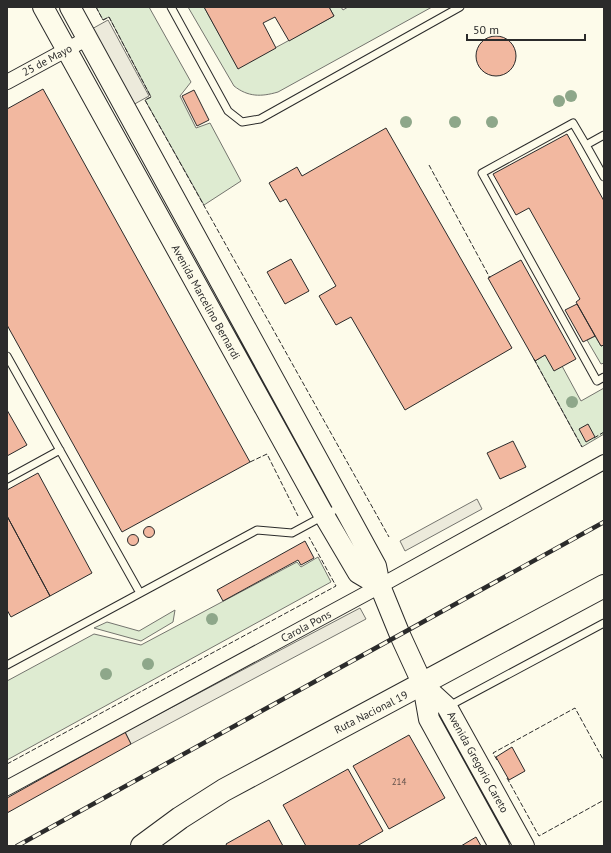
<svg xmlns="http://www.w3.org/2000/svg" width="611" height="853" font-family="'PT Sans',sans-serif">
<style>
.green{fill:#deebd1;stroke:#74746e}
.parking{fill:#eceadb;stroke:#74746e}
.building{fill:#f2b8a0;stroke:#2b2b2b}
.lines{fill:none;stroke-linecap:round;stroke-linejoin:round}
.service-casing{stroke:#2b2b2b;stroke-width:9}
.minor-casing{stroke:#2b2b2b;stroke-width:16}
.secondary-casing{stroke:#2b2b2b;stroke-width:22}
.trunk-casing{stroke:#2b2b2b;stroke-width:24}
.service{stroke:#fdfbea;stroke-width:7}
.minor{stroke:#fdfbea;stroke-width:14}
.secondary{stroke:#fdfbea;stroke-width:20}
.trunk{stroke:#fdfbea;stroke-width:22}
.rail-casing{stroke:#2b2b2b;stroke-width:4.5}
.rail{stroke:#fdfbea;stroke-width:3;stroke-dasharray:9;stroke-linecap:butt}
.fence{stroke:#2b2b2b;stroke-width:1;stroke-dasharray:5 2;stroke-linecap:butt}
.tree{fill:#8ea78a}
.labels{text-anchor:middle;stroke-width:3;stroke-linejoin:round;paint-order:stroke}
.number-label{font-size:9px;fill:#5d4e48}
.street-label{font-size:11px;fill:#2b2b2b;stroke:#fdfbea}
</style>
<rect width="100%" height="100%" fill="#fdfbea"/>
<path class="green" d="M96,7H149L191,82L180,96L196,128L210,123L241,181L204,205L145,100L151,97L109,17L103,20Z
M188,7H204L238,68L334,16L329,7H341L343,10L348,7H432L278,92C261,97 248,97 234,86Z
M595,336L601,346L604,345V363L601,364L587,340Z
M545,355L562,366L581,401L604,388V434L582,447L535,361Z
M318,557L331,582L7,760V681L94,634L141,645L297,562L301,567Z
M175,610L173,622L141,641L94,628L107,622L139,631Z"/>
<path class="parking" d="M108,20L149,96L131,106L90,30Z
M477,499L482,509L405,551L400,541Z
M360,608L366,619L131,744L125,732Z"/>
<path class="building" d="M204,7H329L334,16L289,41L275,17L263,23L276,48L238,69Z
M476 56a20 20 0 1 1 40 0a20 20 0 1 1-40 0Z
M43,89L250,462L122,532L7,325V109Z
M194,90L209,120L197,126L182,96Z
M386,128L512,348L405,410L351,317L336,325L319,296L336,286L286,199L280,202L269,183L297,167L302,176Z
M567,134L604,201V345L601,346L576,302L580,299L529,208L516,215L493,174Z
M291,259L309,291L285,304L267,272Z
M521,260L576,359L554,371L545,355L535,361L488,278Z
M577,304L595,336L583,342L565,310Z
M7,410L27,445L7,456Z
M588,424L595,437L586,442L579,429Z
M513,441L526,467L500,479L487,453Z
M38,473L92,573L50,596L7,516V490Z
M7,516L50,596L11,617L7,610Z
M143.5 532a5.5 5.5 0 1 1 11 0a5.5 5.5 0 1 1-11 0Z
M127.5 540a5.5 5.5 0 1 1 11 0a5.5 5.5 0 1 1-11 0Z
M305,541L314,558L301,565L298,560L223,601L217,590Z
M125,732L131,744L7,813V798Z
M409,735L445,798L389,829L353,766Z
M512,747L525,771L509,780L496,757Z
M348,769L383,831L357,846H306L283,805Z
M269,820L283,846H227L226,844Z
M476,837L481,846H461Z"/>
<g class="lines">
<defs>
<path id="service" d="M171,7L228,111L242,122L260,119L460,7
M604,135L586,145L604,177
M586,145L573,123L482,173L597,381L604,377
M7,356L140,593
M7,479L60,450
M7,665L257,530L292,533L342,506
M449,706L604,623"/>
<path id="minor" d="M7,82L88,38
M7,788L380,586L604,462"/>
<path id="secondary" d="M43,7L325,517L358,573L380,586
M70,7L376,566L380,586L400,635L423,685L429,719L499,846
M423,685L447,707L524,846"/>
<path id="trunk" d="M142,846L180,818L224,790L604,586"/>
</defs>
<use href="#service" class="service-casing"/>
<use href="#minor" class="minor-casing"/>
<use href="#secondary" class="secondary-casing"/>
<use href="#trunk" class="trunk-casing"/>
<use href="#service" class="service"/>
<use href="#minor" class="minor"/>
<use href="#secondary" class="secondary"/>
<use href="#trunk" class="trunk"/>
<defs>
<path id="rail" d="M17,846L604,522"/>
</defs>
<use href="#rail" class="rail-casing"/>
<use href="#rail" class="rail"/>
<path class="fence" d="M96,7L103,20L109,17L151,97L145,100L389,537
M429,165L490,278
M534,359L582,447
M594,438L604,432
M250,462L267,454L298,516
M497,760L493,753L575,708L604,761
M7,764L336,586L309,537
M507,778L539,836L604,800"/>
</g>
<g class="tree">
<circle cx="571" cy="96" r="6"/>
<circle cx="559" cy="101" r="6"/>
<circle cx="406" cy="122" r="6"/>
<circle cx="455" cy="122" r="6"/>
<circle cx="492" cy="122" r="6"/>
<circle cx="572" cy="402" r="6"/>
<circle cx="212" cy="619" r="6"/>
<circle cx="148" cy="664" r="6"/>
<circle cx="106" cy="674" r="6"/>
</g>
<g class="labels">
<g class="number-label">
<text x="399" y="785">214</text>
</g>
<g class="street-label">
<text transform="translate(47 60) rotate(-28)" y="4">25 de Mayo</text>
<text transform="translate(206 302) rotate(61)" y="4">Avenida Marcelino Bernardi</text>
<text transform="translate(306 626) rotate(-28)" y="4">Carola Pons</text>
<text transform="translate(371 712) rotate(-27)" y="4">Ruta Nacional 19</text>
<text transform="translate(478 762) rotate(61)" y="4">Avenida Gregorio Careto</text>
</g>
</g>
<rect width="611" height="853" fill="none" stroke="#2b2b2b" stroke-width="16"/>
<path d="M467 34v6h118v-6" fill="none" stroke="#2b2b2b" stroke-width="2"/>
<text x="473" y="34" font-size="12" fill="#2b2b2b" stroke="#fdfbea" stroke-width="3" paint-order="stroke">50 m</text>
</svg>
